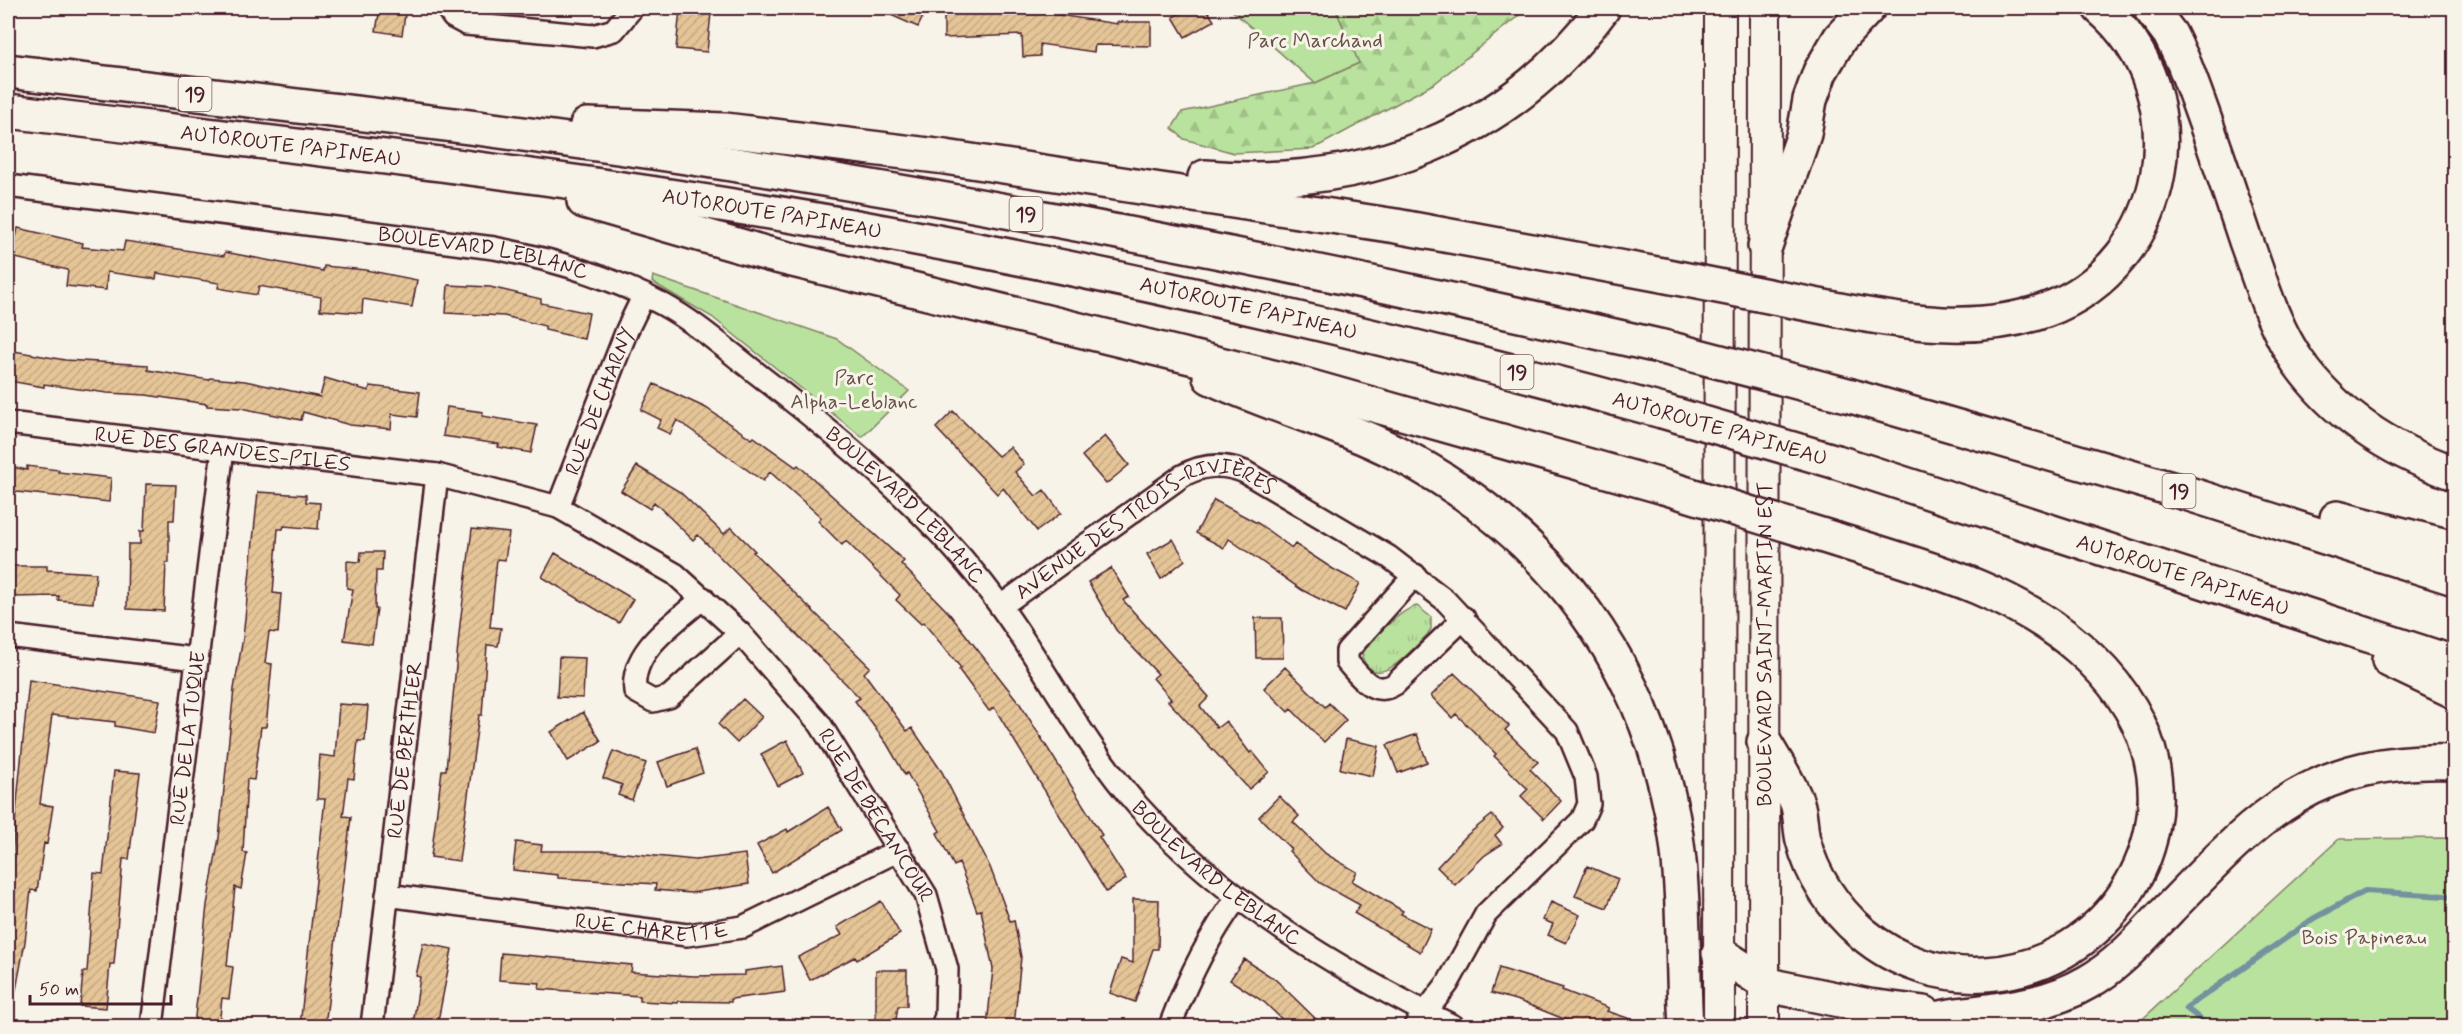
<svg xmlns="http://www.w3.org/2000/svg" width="2462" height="1034" font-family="Mynerve,sans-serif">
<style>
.grass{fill:url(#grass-tufts);stroke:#828064;stroke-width:1.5}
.forest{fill:url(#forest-firs);stroke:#828064;stroke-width:1.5}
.park{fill:#b9e29e;stroke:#828064;stroke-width:1.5}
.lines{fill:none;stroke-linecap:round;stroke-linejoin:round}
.stream{stroke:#73929e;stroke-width:6}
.building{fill:url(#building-hatch);stroke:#4a1f2b;stroke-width:1.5}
.street-casing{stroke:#4a1f2b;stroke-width:26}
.secondary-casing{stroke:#4a1f2b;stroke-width:34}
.highway-casing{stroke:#4a1f2b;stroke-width:38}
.street{stroke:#f7f3e8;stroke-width:21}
.secondary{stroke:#f7f3e8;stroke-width:30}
.highway{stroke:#f7f3e8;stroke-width:33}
.highway-bridge-casing{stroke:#4a1f2b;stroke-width:38;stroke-linecap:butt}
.highway-bridge{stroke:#f7f3e8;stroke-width:33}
.labels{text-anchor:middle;stroke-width:6;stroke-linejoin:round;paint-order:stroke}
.shield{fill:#f7f3e8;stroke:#7e5f64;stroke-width:1.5}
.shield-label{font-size:20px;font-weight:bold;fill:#4a1f2b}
.park-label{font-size:21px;fill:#665048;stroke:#f7f3e8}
.street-label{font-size:21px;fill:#4a1f2b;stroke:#f7f3e8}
</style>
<defs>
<pattern id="grass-tufts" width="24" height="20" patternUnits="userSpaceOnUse" patternTransform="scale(1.5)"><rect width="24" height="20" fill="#b9e29e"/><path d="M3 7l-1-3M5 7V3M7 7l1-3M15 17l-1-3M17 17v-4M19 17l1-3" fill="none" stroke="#a1c188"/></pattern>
<pattern id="forest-firs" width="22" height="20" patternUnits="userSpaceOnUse" patternTransform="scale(1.5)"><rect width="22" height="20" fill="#b9e29e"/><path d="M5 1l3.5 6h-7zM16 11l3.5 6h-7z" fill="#a1c188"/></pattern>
<pattern id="building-hatch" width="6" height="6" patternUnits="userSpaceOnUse" patternTransform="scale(1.5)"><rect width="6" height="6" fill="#e5c597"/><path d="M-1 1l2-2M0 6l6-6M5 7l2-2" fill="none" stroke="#c6a982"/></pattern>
</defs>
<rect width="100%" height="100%" fill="#f7f3e8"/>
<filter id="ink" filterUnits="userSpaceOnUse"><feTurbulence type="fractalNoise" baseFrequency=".0167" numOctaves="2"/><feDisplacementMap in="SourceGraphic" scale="12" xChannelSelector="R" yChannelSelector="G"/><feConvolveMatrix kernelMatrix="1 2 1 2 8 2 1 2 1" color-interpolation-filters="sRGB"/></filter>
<g filter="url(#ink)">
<path class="grass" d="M1417,606L1431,617V629L1427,635C1411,650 1377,694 1362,657C1365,643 1403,608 1417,606Z"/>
<path class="forest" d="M1335,8H1528L1435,83L1313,149L1234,153L1184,139L1172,128L1182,112L1315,83L1359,63Z"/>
<path class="park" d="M1229,8H1335L1359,63L1315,83Z
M653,276L837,339L909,391L862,437L712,317L652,282Z
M2454,838V1026H2135L2339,839Z"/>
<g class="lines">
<path class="stream" d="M2209,1026L2186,1008L2313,919L2365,891L2445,896L2454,899"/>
</g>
<path class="building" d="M380,8H406L402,35L376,31Z
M875,8H927L918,27Z
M944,8H984V13L1039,12L1117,24V22H1151V46L1095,45L1094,52L1040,44V56L1023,57L1022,35L944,38Z
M1190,8H1206L1214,21L1185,37L1173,17Z
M680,10L711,13L707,52L676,49Z
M18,228L83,243L82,247L123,251L125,241L224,256L225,252L323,271L324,266L366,270L417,280L412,307L363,299L362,313L320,310L321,297L259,286L257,295L218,288L219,283L157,273L156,279L107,272L106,290L66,286L68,270L11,257Z
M448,285L490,287L541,299V303L589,313L584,339L545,330V326L504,316L446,313Z
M14,351L65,360L148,365V370L209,380L210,378L245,381L320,397L325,378L369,391L370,386L420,392L417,417L392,414L391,429L350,425L303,412L301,420L241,408L207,406V404L146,395L107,393L44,384V387L9,381Z
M654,384L706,408L752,439L754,437L796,467L798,465L904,561L901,564L948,612L1020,704L1102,835L1099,837L1126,879L1106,892L994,707L989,711L959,670L961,668L923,622L921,624L896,600L900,595L846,541L842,545L818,521L821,517L770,472L763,481L677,420L670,434L657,428L661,420L641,410Z
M447,407L483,412L482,416L537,425L531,453L498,447L499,444L443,436Z
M953,411L998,456L1010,447L1024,464L1015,472L1036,496L1044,490L1061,513L1037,531L1003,488L997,494L936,428Z
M1105,436L1129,465L1106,484L1082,456Z
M8,466L27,470V466L59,470L58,472L111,478L109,502L8,491Z
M637,466L680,492L724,534L731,527L755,551L753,552L870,667L864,673L907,731L912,728L942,772L990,867L1010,921L1014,920L1021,957L1014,1026H987L993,969L981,910L977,911L959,863L954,866L937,833L940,831L907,773L905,775L887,744L855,701L860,698L698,535L693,540L654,502L650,509L621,491Z
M146,484L176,485L174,520H169V563H166L164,611L127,609L128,544H140V531H144Z
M258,492L306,495V502L320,503L318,529L284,526L283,529H278L273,593L281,594L278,633L269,632L265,663L272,664L266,727H261L254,780L247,779L243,852L247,853L241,889L235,887L227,966L233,967L229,999L222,998L219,1026H194L207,905L219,838L234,689L243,638Z
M1214,500L1259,524L1292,548L1295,544L1333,569L1360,583L1345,612L1302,590L1229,539L1224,548L1196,533Z
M472,529L509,533L505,560L497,559L490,627L501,628L498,646L487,645L482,715H479L459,861L431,857L442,770H446L460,624Z
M1173,539L1185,560L1161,579L1147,554Z
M361,552H383L382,571H376L375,609H377L372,644L344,640L353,589L347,588V561L360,562Z
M555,553L633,599L619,623L542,577Z
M13,566H47V570L96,573L93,603L58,600L59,596L13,597Z
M1111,568L1129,597L1123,600L1209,697L1200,706L1217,728L1226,721L1250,753L1252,751L1269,772L1249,789L1168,701L1171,699L1153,678L1158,674L1116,630L1088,582Z
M1255,618H1282L1283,658H1256Z
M559,657L585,658L583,698L557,697Z
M1285,667L1325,707L1329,703L1346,720L1324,742L1291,709L1288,712L1264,688Z
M1454,673L1509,726L1505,730L1538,762L1530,769L1561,801L1544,819L1521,796L1528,789L1494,756L1496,754L1456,714L1452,718L1431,696Z
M29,680L160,700L154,733L115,726V722L52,715L40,804L53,806L47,844L44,843L37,891L31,890L25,942L16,990L8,989V893Z
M743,699L762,717L737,743L718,724Z
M339,704L368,706L365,741H358L354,779L348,778L343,816L351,817L325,1026H300L325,799H317L320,755L335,757Z
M583,712L601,741L568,761L551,732Z
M1417,734L1427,762L1398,773L1387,745Z
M1346,739L1379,746L1373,776L1340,769Z
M787,740L803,773L778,786L761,754Z
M695,749L703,773L667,786L658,762Z
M613,751L646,763L632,800L618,795L622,785L603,778Z
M114,771L140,773L129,859H123L114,964H110L106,1008L80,1006L83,972H87L94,873L103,874Z
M1279,796L1299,816L1293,822L1326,854L1357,872L1352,881L1403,911L1401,914L1431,929L1420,952L1354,913L1360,905L1320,883L1289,851L1291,849L1259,817Z
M828,807L842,830L772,873L757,845L787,829L788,832Z
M1492,815L1503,828L1495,835L1502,844L1484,856L1455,885L1437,867L1467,835Z
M516,842L542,845L541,851H606L695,860L745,854L749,884L691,893L655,890L656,884L558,878V875L513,870Z
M1587,866L1618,879L1607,908L1575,896Z
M1133,899L1159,900L1158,949H1153L1135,1002L1110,993L1121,959L1133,963Z
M881,901L900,934L857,960L855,957L810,980L798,957L842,935L837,927Z
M1551,902L1580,915L1566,943L1548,935L1553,924L1543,920Z
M423,943L452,949L437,1026L413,1025L420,977L416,976Z
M501,953L632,965L631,972L694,976L745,975V971L782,966L785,992L731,999V1002L678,1001V1003L640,1001V996L539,989L540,983L499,980Z
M1244,959L1276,980L1323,1026H1289L1264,1002L1230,980Z
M1499,968L1563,988L1562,990L1609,1008L1607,1011L1645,1024V1026H1573L1574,1023L1519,1001L1491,993Z
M876,970H907V1006H898L895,1026H876Z"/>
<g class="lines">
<defs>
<g id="street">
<path d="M447,8L453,17L466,24L593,36L614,30L632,8"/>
<path id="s1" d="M8,186L494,248C551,259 611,277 662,304C697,323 728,351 759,375C848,444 935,516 1001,607C1049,673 1084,745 1138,806C1226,903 1337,969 1453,1026"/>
<path id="s2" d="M8,423L437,475L558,507L675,574L740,633L820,724L926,895L947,969L946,1016L942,1026"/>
<path id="s3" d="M558,507L627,330L644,295"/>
<path d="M1415,575L1347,651V662C1361,678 1374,697 1395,684L1464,618"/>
<path d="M703,598C675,623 630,650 635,691L653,701L669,697L740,633"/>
<path id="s4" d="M1001,606L1182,476C1203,464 1223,463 1245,472L1389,557L1445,600L1567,731L1586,777L1589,804L1582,820L1486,914L1448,983L1415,1026"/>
<path d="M8,636L196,659"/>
<path id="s5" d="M387,895L687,935L743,927L899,850"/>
<path id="s6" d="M152,1026L223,449"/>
<path id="s7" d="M372,1026L437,475"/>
<path d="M1170,1026C1187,981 1208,937 1237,898"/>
</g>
<g id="secondary">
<path d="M1719,1026L1720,8"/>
<path id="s8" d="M1764,1026L1765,8"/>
</g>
<g id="highway">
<path d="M2150,8L2170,34L2183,61C2206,120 2226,181 2246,241C2261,282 2273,326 2298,362C2337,417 2392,451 2454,473"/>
<path d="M8,71C233,99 460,123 686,157C1014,207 1339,273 1663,347"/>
<path id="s9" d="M8,111C293,146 580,177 862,228C1132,277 1398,339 1662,411"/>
<path d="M587,125L725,130L945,157L1396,226L1662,275"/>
<path d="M1205,177C1364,190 1507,138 1603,8"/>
<path d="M584,201L768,254L1293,382L1664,487"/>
<path d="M1765,246L1804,134L1810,100L1820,72L1840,38L1868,8"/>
<path d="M1839,310C1907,323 1979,334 2046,310C2172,264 2200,93 2100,8"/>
<path d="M1210,377C1272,406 1339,423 1399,454C1552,534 1649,666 1676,836C1685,899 1682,963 1686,1026"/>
<path d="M1851,396L2189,494L2454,578"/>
<path id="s10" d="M1837,462L2454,663"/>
<path d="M2337,518L2454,548"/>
<path d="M2389,660L2454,691"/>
<path d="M1764,742C1775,761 1789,782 1797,803C1801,814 1800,828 1803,840C1812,876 1834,909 1862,933C1896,962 1941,977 1986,974C2097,968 2181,857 2148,748C2136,708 2110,675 2079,648C2012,589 1920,566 1837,540"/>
<path d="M1719,953L1764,982L1777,987L1869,1006L1924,1013"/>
<path d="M1895,1026C1916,1024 1936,1018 1957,1015C2003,1009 2047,1006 2088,982C2120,964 2144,935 2169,909C2260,815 2313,757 2454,762"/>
</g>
</defs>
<use href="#street" class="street-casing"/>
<use href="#secondary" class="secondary-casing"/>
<use href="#highway" class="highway-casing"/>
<use href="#street" class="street"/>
<use href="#secondary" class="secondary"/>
<use href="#highway" class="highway"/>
<defs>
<path id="highway-bridge" d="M1662,275L1839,310
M1663,347L1851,396
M1662,411L1837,462
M1664,487L1837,540"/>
</defs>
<use href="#highway-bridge" class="highway-bridge-casing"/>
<use href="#highway-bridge" class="highway-bridge"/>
</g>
</g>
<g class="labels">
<g class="shield">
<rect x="178.5" y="77" width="33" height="34" rx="4.5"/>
<rect x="1009.5" y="197" width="33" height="34" rx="4.5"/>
<rect x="1500.5" y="355" width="33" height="34" rx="4.5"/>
<rect x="2162.5" y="474" width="33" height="34" rx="4.5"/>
</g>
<g class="shield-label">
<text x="195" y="101">19</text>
<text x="1026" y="221">19</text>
<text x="1517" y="379">19</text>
<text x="2179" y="498">19</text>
</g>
<g class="park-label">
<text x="1315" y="47">Parc Marchand</text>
<text x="854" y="384">Parc<tspan x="854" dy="24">Alpha-Leblanc</tspan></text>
<text x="2364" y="944">Bois Papineau</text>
</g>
<g class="street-label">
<text dy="7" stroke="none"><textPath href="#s9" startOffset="285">AUTOROUTE PAPINEAU</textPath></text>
<text dy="7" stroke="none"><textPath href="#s9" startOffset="771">AUTOROUTE PAPINEAU</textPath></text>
<text dy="7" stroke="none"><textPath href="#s1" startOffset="480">BOULEVARD LEBLANC</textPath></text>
<text dy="7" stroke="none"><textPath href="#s9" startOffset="1257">AUTOROUTE PAPINEAU</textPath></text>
<text dy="7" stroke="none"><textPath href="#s3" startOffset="114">RUE DE CHARNY</textPath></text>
<text transform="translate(1720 428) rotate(16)" y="7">AUTOROUTE PAPINEAU</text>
<text dy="7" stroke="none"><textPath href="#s2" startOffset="216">RUE DES GRANDES-PILES</textPath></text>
<text dy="7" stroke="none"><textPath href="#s1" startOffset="984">BOULEVARD LEBLANC</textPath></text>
<text dy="7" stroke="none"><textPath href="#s4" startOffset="171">AVENUE DES TROIS-RIVIÈRES</textPath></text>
<text dy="7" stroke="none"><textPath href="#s10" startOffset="364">AUTOROUTE PAPINEAU</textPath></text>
<text dy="7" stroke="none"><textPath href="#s8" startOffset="382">BOULEVARD SAINT-MARTIN EST</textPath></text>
<text dy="7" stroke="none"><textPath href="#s6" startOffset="290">RUE DE LA TUQUE</textPath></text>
<text dy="7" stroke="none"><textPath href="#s7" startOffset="278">RUE DE BERTHIER</textPath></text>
<text dy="7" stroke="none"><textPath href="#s2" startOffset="1008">RUE DE BÉCANCOUR</textPath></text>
<text dy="7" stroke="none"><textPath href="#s1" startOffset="1470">BOULEVARD LEBLANC</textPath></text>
<text dy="7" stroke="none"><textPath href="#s5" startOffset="267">RUE CHARETTE</textPath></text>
</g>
</g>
<rect width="2462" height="1034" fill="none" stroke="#f7f3e8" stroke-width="30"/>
<rect x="15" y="15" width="2432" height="1004" fill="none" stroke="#4a1f2b" stroke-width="2" filter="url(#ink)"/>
<path d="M30 995v9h141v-9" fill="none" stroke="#4a1f2b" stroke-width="3"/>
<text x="39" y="995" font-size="18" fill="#4a1f2b" stroke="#f7f3e8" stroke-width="4.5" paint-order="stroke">50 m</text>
</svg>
